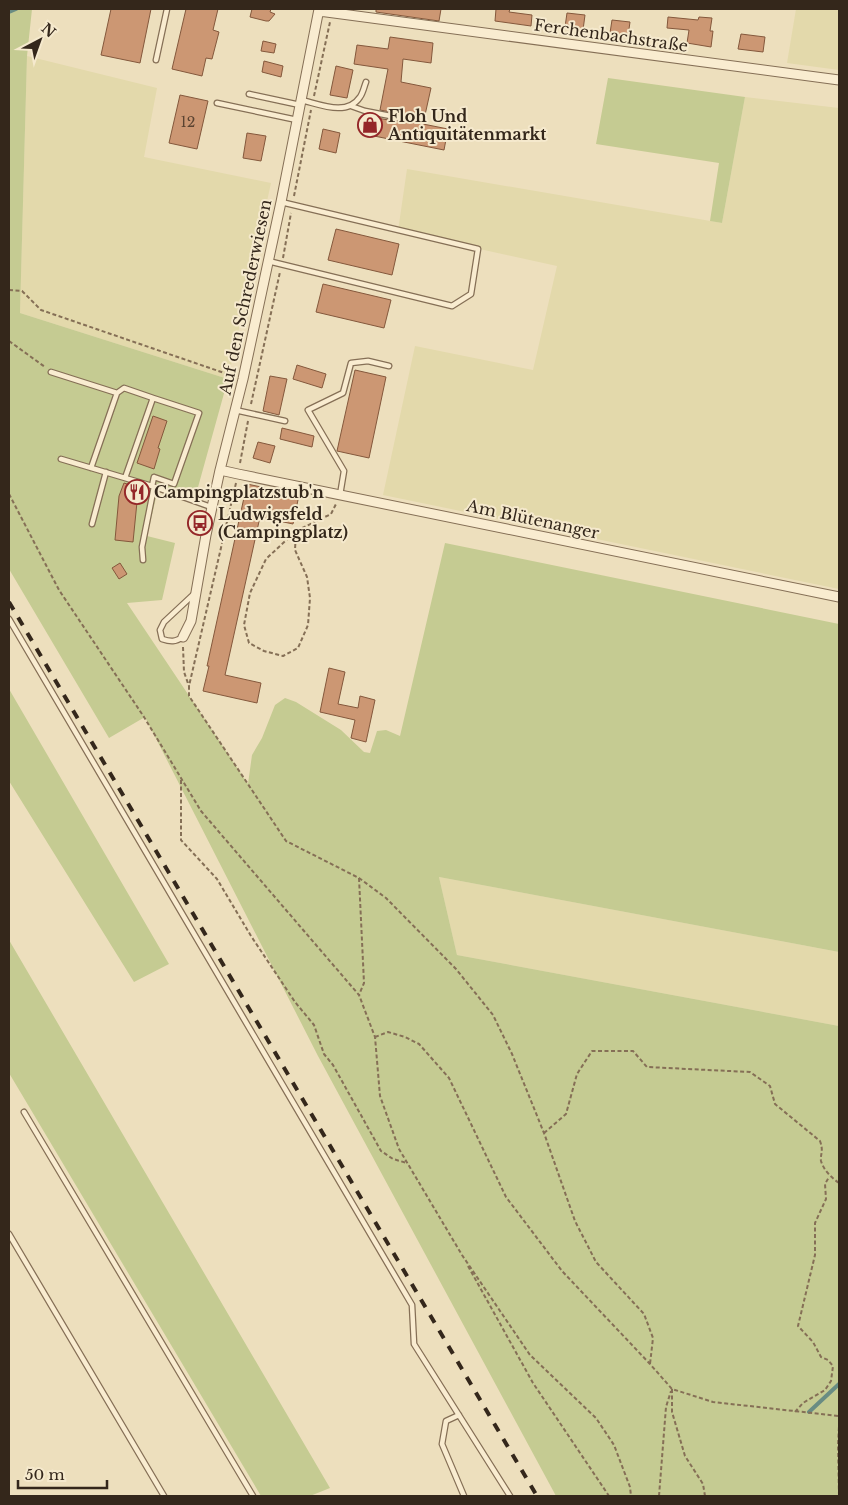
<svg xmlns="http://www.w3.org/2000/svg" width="848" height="1505" font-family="'Libre Baskerville',serif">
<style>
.farmland{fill:#e3d9ab}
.green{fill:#c5cb92}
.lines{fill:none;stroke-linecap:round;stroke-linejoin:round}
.stream{stroke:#698c83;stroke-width:4}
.building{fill:#cc9773;stroke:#84583c}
.lane-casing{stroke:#856f56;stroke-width:7}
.street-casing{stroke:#856f56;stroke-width:11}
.path{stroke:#856f56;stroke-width:2;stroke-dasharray:4 2.5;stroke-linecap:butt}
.lane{stroke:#f9ecd0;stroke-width:4.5}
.street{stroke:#f9ecd0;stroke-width:9}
.rail{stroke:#34271b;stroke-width:4;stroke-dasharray:9 9;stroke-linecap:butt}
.labels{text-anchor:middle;stroke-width:4;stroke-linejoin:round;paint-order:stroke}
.number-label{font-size:14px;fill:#5a4331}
.street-label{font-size:16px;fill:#34271b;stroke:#f5e9cd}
.poi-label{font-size:16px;font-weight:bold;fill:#34271b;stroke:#f5e9cd;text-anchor:start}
</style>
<rect width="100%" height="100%" fill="#eddfbd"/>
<path class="farmland" d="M796,9H839V70L787,63Z
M27,56L157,88L144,157L271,183L228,379L20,313Z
M745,97L839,108V589L383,495L415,346L533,370L557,266L398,231L407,169L722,223Z
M439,877L839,952V1026L457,955Z"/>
<path class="green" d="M9,9H32L27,56L20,313L228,379L195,498L159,485L147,536L175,543L162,600L127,603L248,784L252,755L262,738L275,705L285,698L296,702L341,730L364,752L370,753L377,731L386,730L400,736L445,543L839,624V952L439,877L457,955L839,1026V1496H556L318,1056L145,717L109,738L9,569Z
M608,78L745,97L722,223L710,221L719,163L596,144Z
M9,689L169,964L134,982L9,781Z
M9,940L330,1488L310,1496H261L9,1073Z"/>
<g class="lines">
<path class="stream" d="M9,12L16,9
M809,1412L839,1384"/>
</g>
<path class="building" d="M111,9H151L140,63L101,55Z
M186,9H218L213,30L219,32L212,59L206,58L202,76L172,69Z
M252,9H271L270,12L275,14L269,21H266L250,17Z
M376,9H441L439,21L376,12Z
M496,9H510L509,12L532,15L531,26L495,21Z
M567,13L585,15L583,30L565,27Z
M668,17L698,20L699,17L712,18L710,31H713L711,47L687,43L689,30L667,28Z
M612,20L630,22L628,36L610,33Z
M741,34L765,37L763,52L738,49Z
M390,37L433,43L431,63L403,59L401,82L431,88L423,124L448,129L444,150L374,136L377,118L406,123L410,119L407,115L380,110L388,69L354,64L357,45L388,49Z
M263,41L276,44L274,53L261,51Z
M264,61L283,66L281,77L262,72Z
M336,66L353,70L347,98L330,95Z
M180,95L208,101L197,149L169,143Z
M323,129L340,133L336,153L319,149Z
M247,133L266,136L261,161L243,158Z
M336,229L399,244L392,275L328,260Z
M323,284L391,300L384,328L316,312Z
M297,365L326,374L322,388L293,379Z
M355,370L386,377L369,458L337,451Z
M270,376L287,379L279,415L263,411Z
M153,416L167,421L158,448L160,449L154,469L137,463Z
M282,428L314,436L312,447L280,439Z
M258,442L275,446L270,463L253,458Z
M124,483L146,490L142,503L137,502L133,542L115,540L119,496Z
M247,484L299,495L293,524L260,517L225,675L261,683L257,703L203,691L209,666H207Z
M120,563L127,574L119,579L112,568Z
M329,668L345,672L338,704L358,708L360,696L375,700L366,742L351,738L355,720L320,712Z"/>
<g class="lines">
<defs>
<path id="lane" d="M156,60L167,9
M249,94L300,105
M301,100C319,104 347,117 360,97C363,93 364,87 366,82
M217,103L297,120
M351,106L365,111L406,119
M268,261L452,306L471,294L478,249L281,202
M51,372L117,393
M235,410L285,421
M61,459L152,486L211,507
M91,468L117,393L124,388L153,398L125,478
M152,486L154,477L174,484L199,413L153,398
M340,495L344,471L308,410L343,393L351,363L368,361L389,366
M92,524L106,472
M143,560L142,547L154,487
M9,619L412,1305L414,1344L510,1496
M183,637C175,642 171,642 162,639L160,630L164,622L194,594
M24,1112L253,1496
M9,1234L164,1496
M459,1415L446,1421L442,1444L464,1496"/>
<path id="street" d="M319,11L839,80
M220,470L238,474L839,597
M183,637L191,621L206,535L220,470L243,379L281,202L319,9"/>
</defs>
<use href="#lane" class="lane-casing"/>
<use href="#street" class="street-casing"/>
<path class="path" d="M314,96L330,22
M294,196L311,110
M283,258L291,213
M9,290L22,291L41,310L233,376
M9,341L45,367
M251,404L280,272
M240,463L248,421
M236,483L189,686V696L286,841L359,878L386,898L456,969L493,1015L512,1054L544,1133L575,1221L596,1262L644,1314L653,1338L650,1364
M9,494L59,590L144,717L201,811L359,995L375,1037L380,1096L399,1149L462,1255L530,1355L596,1418L614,1445L630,1487L631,1496
M296,531L295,550L307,577L310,598L308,625L298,648L283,656L264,651L249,643L244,625L250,593L266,559L296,531L331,514L336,504
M183,647L184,672L189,686
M181,780V840L217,879L251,936L295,1002L314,1025L324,1054L333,1065L381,1151L393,1159L407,1163
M359,878L364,983L359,995
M375,1037L388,1032L405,1037L419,1044L449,1078L506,1197L562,1271L650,1364L672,1389L713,1402L839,1416
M544,1133L566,1114L577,1074L592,1051H633L647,1067L750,1072L770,1086L775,1104L820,1141C824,1152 820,1154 821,1161C824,1171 832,1178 839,1183
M468,1266L533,1383L609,1496
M672,1389V1412L685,1456L703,1484L705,1496
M795,1412L803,1403L825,1390L831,1381L833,1366L828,1360L821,1357L813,1342L798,1326L815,1255V1223L826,1199L825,1184L829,1177
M659,1496L666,1407L671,1391
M839,1496L838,1445L839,1426"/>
<use href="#lane" class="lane"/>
<use href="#street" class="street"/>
<path class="rail" d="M9,602L537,1496"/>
</g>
<defs>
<symbol id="shop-ring" viewBox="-11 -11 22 22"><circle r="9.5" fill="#f5e9cd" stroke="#942628" stroke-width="1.5"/><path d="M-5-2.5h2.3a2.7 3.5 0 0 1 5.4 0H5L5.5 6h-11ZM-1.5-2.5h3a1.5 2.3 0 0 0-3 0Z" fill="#942628"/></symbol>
<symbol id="restaurant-ring" viewBox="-11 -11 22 22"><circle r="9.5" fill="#f5e9cd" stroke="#942628" stroke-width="1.5"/><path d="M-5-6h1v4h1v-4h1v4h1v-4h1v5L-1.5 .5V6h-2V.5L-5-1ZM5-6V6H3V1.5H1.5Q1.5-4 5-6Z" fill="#942628"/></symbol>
<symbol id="bus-ring" viewBox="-11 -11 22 22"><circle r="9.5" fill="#f5e9cd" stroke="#942628" stroke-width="1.5"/><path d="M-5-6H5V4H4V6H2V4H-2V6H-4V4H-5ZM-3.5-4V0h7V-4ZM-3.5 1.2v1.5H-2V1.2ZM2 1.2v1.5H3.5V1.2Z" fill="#942628"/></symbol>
</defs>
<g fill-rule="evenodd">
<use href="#shop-ring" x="356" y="111" width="28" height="28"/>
<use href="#restaurant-ring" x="123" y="478" width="28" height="28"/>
<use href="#bus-ring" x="186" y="509" width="28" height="28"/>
</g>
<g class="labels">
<g class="number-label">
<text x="188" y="127">12</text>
</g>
<g class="street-label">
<text transform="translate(611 35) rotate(8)" y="6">Ferchenbachstraße</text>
<text transform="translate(245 297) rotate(-78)" y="6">Auf den Schrederwiesen</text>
<text transform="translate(533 519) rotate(12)" y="6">Am Blütenanger</text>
</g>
<g class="poi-label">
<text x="388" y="122">Floh Und<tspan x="388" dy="18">Antiquitätenmarkt</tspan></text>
<text x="154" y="498">Campingplatzstub'n</text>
<text x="218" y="520">Ludwigsfeld<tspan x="218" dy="18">(Campingplatz)</tspan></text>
</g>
</g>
<rect width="848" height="1505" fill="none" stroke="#34271b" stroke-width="20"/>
<g transform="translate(40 40) rotate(41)" stroke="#f5e9cd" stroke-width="4" paint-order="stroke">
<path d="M0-4L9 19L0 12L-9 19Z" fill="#34271b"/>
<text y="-8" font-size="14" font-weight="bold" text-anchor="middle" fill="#34271b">N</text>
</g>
<path d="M18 1480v8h89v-8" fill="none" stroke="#34271b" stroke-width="2.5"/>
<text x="25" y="1480" font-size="15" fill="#34271b" stroke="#f5e9cd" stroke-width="4" paint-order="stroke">50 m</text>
</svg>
